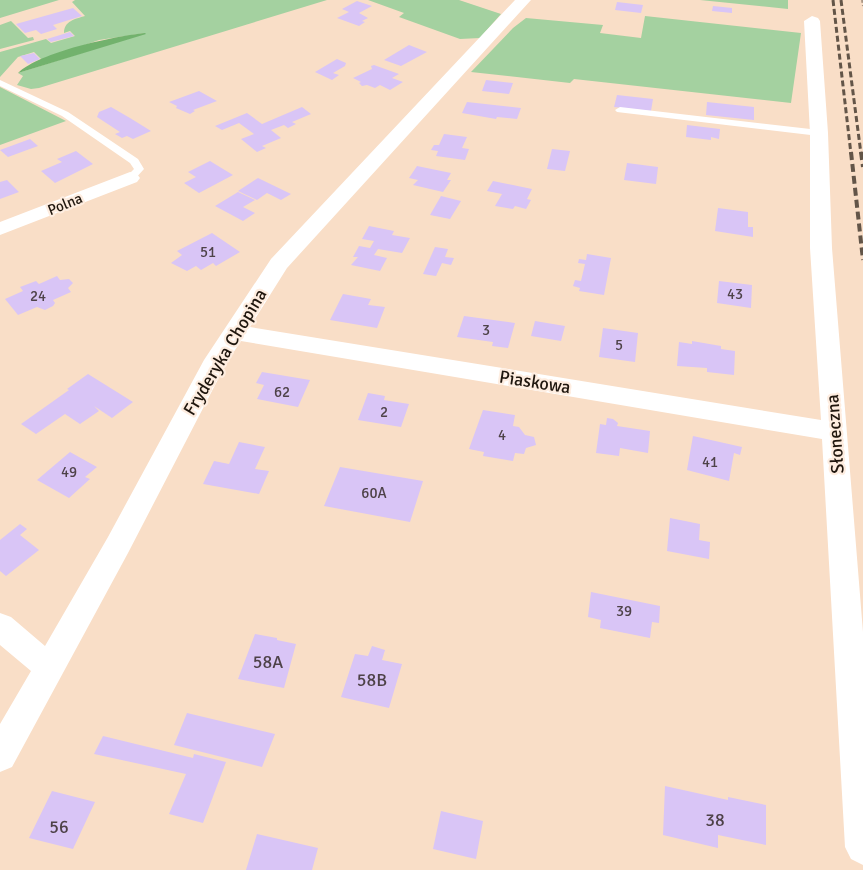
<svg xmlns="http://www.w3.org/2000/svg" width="863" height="870" font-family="Signika,sans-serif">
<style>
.green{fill:#a4d1a0}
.forest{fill:#72b26d}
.building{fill:#d9c5f6}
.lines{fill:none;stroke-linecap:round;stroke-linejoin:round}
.path{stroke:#a99583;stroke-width:2;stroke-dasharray:3 2;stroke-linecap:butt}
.lane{fill:#fff;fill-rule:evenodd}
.street{fill:#fff;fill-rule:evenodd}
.rail-far1{stroke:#635548;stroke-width:3;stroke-dasharray:6 3;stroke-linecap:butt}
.rail{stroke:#635548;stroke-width:4;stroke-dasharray:8 4;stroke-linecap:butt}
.labels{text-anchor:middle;stroke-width:4.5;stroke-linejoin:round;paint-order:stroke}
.far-street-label{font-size:15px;fill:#1f160e;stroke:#feede0}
.number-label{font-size:15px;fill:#4e4248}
.street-label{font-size:18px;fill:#1f160e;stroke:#feede0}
.near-number-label{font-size:18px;fill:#4e4248}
</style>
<rect width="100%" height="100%" fill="#f9dec7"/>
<path class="green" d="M0,0H59L0,18Z
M75,0H327L39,88L31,89L17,85L23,76L18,73L145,33L99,40L42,60L34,52L18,57L0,77V52L46,39L51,43L75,36L70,31L64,33C64,21 75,19 85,16L72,2Z
M368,0H459L501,14L480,38L460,39L399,17L404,13Z
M700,0H788V9Z
M645,16L801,33L791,103L574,79L570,83L471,72L513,28L526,18L603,25L600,33L641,38Z
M11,21L28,38L33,37L34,40L0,49V25Z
M0,87L66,121L0,145Z"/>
<path class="forest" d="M145,33L146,34L18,73C39,52 115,36 145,33Z"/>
<path class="building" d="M357,1L372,6L359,13L368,18L362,21L365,22L359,26L337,18L349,12L342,9Z
M617,2L643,5L641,13L615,10Z
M713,6L732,8V13L712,11Z
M73,8L82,16L53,25L57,29L41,34L36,30L25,33L16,24Z
M70,32L74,36L51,42L47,39Z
M409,45L427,52L401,66L384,60Z
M34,53L40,59L28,64L20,56Z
M337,59L346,63L345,66L333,73L339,75L332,80L315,72Z
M374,65L399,74L392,78L403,82L390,90L380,85L375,88L367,85L362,86L359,83L361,82L353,78L372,69L371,66Z
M486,80L513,83L509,94L482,91Z
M199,91L217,101L193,110L195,111L190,114L176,108L177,106L169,102Z
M617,95L653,99L651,111L614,107Z
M467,102L521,108L517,119L497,117L496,119L462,113Z
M707,102L754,107V120L706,115Z
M111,107L130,118L151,131L133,139L127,136L122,138L115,134L120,132L97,117L99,112Z
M302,107L311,114L292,122L296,124L288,128L284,125L271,130L281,138L262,146L266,148L257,152L241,139L254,134L239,123L222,130L215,126L247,113L262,124Z
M687,125L720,129L719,139L711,137V140L686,137Z
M444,134L467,137L462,148L469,149L465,160L436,156L438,151L431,150L434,145H439Z
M30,139L38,146L8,157L0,150Z
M552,149L570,151L565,171L547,169Z
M76,151L93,164L55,183L41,171L62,162L57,159Z
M210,161L233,175L199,193L184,183L196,177L188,172Z
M627,163L658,167L656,184L624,180Z
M417,166L451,173L447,180H451L443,192L413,185L418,180L409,178Z
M258,178L291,194L281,200L267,193L257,200L238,191Z
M7,180L19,192L0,199V182Z
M493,181L532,189L527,199L531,200L526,209L515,206L513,209L495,206L502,194L487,191Z
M238,192L255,200L243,207L255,213L243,221L215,206Z
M441,196L461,201L450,219L430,215Z
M718,208L748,212V227H753V237L715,231Z
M369,226L394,231L392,235L410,238L402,253L378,249L374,255L387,258L380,271L351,265L358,257H353L359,246L370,248L374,241L362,239Z
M212,233L240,252L216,266L213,263L201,270L196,266L187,271L171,263L182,255L177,251Z
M435,247L448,249L445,257L454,258L451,265L442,263L436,276L423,274Z
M587,254L611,258L604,295L579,291L580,288L573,286L575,280L581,281L585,264L578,263L579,259L586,260Z
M57,276L60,280L69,279L73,283L68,288L71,292L53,300L55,303L53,306L45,310L37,307L18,315L5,299L23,291L20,287L36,281L39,284Z
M719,281L752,285L751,308L717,303Z
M343,294L371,299L368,305L385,307L377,328L330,320Z
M464,316L515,323L508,348L492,346L493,342L457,337Z
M535,321L565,326L561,341L531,336Z
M603,328L638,333L635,362L599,357Z
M692,341L721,346V349L735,351L734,375L707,372V368L677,366L679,342L692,344Z
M262,372L310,380L298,407L257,399L264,385L256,383Z
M88,374L133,402L112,418L94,406L99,411L80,424L65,414L36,434L21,424L69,390L67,389Z
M368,393L385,396L384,400L409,404L401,427L358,420Z
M483,410L515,415L513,426L519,427L525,435L534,437L536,445L526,448L524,454L515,453L513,461L483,456L484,452L469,449Z
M607,418L613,419L618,423L617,426L650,431L648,453L620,448L619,456L596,453L600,424L606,425Z
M693,436L742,447L740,455L734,453L729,481L687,470Z
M239,442L265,447L255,469L269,471L259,494L203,484L214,461L229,464Z
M70,452L97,467L85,477L90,479L69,498L37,480Z
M340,467L423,481L410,522L324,506Z
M670,518L700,524L699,540L710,542L709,559L667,551Z
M20,524L27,529L20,535L39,550L6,576L0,571V540Z
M591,592L660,606L659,623L652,622L650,638L600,628L601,620L588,617Z
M255,634L277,638V640L296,644L284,688L238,679Z
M372,646L385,650L382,660L402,664L389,708L341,697L355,654L368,656Z
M187,713L275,734L262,767L174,745Z
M103,736L193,758L194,754L226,762L203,823L169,814L186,774L94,754Z
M665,786L728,800V797L766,805V845L718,835V848L663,835Z
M52,791L95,802L73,849L29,838Z
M441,811L483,821L476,859L433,849Z
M257,834L318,848L312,870H246Z"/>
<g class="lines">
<path class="path" d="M862,0L863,6"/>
<path class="lane" d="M0,80L68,112L138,159L144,169L134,180H126L125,178L134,169L130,163L62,116L0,86Z
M620,107L819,130L824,133L819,136L617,112L615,110Z"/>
<path class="street" d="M515,0H531L287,268L250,327L821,420L810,248V133L804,21L812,16L818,18L820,21L828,133L832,248L863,632V865L851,859L845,847L822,439L241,341L227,362L128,553L12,767L0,772V724L31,671L0,645V613L11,617L45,646L108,537L204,360L271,259Z
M130,172L137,174L140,178L137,182L0,235V222Z"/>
<path class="rail-far1" d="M833,0L851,154
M841,0L861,154"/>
<path class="rail" d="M851,152L863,260
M861,152L863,167"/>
</g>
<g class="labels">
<g class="far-street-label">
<text transform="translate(65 204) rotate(-22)" y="5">Polna</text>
</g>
<g class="number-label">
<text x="208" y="257">51</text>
<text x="735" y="299">43</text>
<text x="38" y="301">24</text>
<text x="486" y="335">3</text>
<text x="619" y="350">5</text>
<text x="282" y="397">62</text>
<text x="384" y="417">2</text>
<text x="502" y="440">4</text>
<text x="710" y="467">41</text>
<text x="69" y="477">49</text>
<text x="374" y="498">60A</text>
<text x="624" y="616">39</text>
</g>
<g class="street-label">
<text transform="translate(225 352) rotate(-59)" y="6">Fryderyka Chopina</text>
<text transform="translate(535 382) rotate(9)" y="6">Piaskowa</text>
<text transform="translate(835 434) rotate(-94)" y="6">Słoneczna</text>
</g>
<g class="near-number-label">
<text x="268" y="668">58A</text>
<text x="372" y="686">58B</text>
<text x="715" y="826">38</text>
<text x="59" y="833">56</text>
</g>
</g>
</svg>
